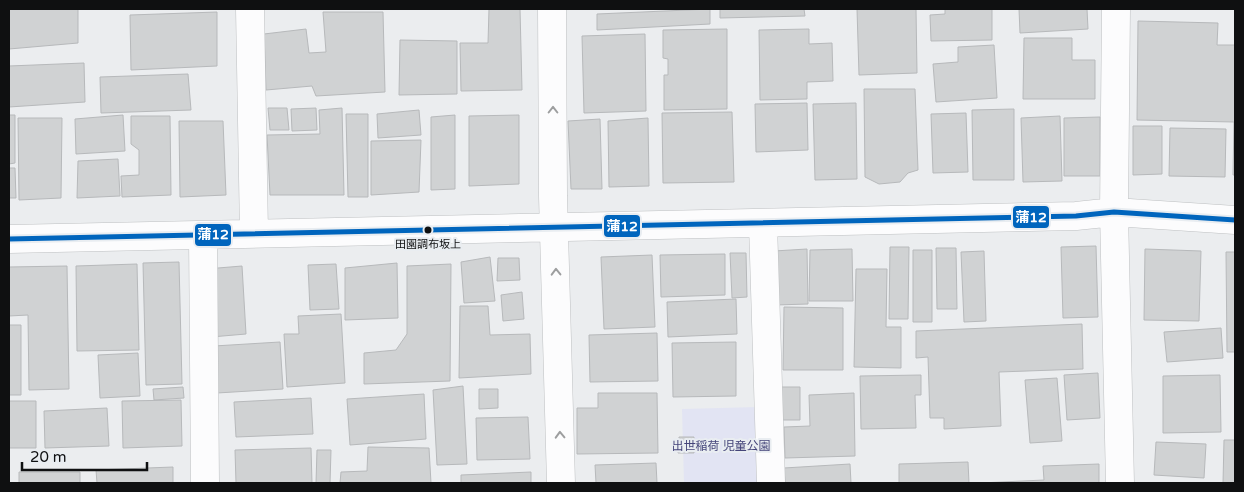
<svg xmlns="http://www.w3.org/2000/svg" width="1244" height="492" font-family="'Varela Round','Noto Sans JP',sans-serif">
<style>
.green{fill:#e2e4f3}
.building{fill:#d0d2d3;stroke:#b7b9bb}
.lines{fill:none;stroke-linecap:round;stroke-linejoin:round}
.minor-casing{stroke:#bec0c2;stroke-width:29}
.minor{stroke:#fcfcfd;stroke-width:28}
.bus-1-casing{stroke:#e9edf1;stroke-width:9}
.bus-1{stroke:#0065bd;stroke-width:5}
.oneway{stroke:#9d9e9f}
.bus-dot{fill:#0f1011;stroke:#e9edf1;stroke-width:2}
.labels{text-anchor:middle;stroke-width:4;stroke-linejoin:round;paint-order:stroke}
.bus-label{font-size:11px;fill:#0f1011;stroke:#e9edf1}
.park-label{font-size:12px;fill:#444479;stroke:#e9edf1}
.line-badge{stroke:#e9edf1;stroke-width:2}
.badge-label{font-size:14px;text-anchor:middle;font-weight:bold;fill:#fff}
</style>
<rect width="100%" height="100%" fill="#ebedef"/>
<path class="green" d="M758,407L760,483H684L682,409Z"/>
<path class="building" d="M9,9H78V43L9,49Z
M489,9H520L522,90L461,91L460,43H488Z
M710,9V24L597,30V14Z
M720,9H804L805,16L720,18Z
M857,9H916L917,73L859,75Z
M945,9H992V40L931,41L930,15L945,14Z
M1019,9H1087L1088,29L1020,33Z
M217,12V66L131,70L130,15Z
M323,12H383L385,92L316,96L312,86L266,90L264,34L306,29L309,53L326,52Z
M1138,21L1218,23L1217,45H1235V175H1233L1234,122L1137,120Z
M727,29V109L664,110V75H668V59L663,58V30Z
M809,29V44L832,43L833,81L807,82V99L760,100L759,30Z
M645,34L646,111L584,113L582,36Z
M1024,38H1072V60H1095V99H1023Z
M400,40L457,41V94L399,95Z
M994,45L997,98L936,102L933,64L958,62V47Z
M84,63L85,102L9,107V66Z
M188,74L191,110L101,113L100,77Z
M864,89H915L918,170L908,173L900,182L879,184L865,177Z
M807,103L808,150L756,152L755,104Z
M856,103L857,179L815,180L813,104Z
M268,108H287L289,130H270Z
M316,108L317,130L292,131L291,109Z
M342,108L344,195H270L267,135L320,134L319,110Z
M1014,109V180H973L972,110Z
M419,110L421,135L378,138L377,114Z
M732,112L734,182L663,183L662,113Z
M966,113L968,172L933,173L931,114Z
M346,114H368V197H348Z
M9,115H15V163L9,164Z
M123,115L125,151L76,154L75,119Z
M455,115V189L431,190V117Z
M519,115V184L469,186V116Z
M131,116H170L171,195L122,197L121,176L139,175V150L131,144Z
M1060,116L1062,181L1023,182L1021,118Z
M1100,117V176H1064V118Z
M18,118H62L61,198L19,200Z
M648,118L649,186L609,187L608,121Z
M600,119L602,189H571L568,121Z
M179,121H223L226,195L180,197Z
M1133,126H1162V174L1133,175Z
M1170,128L1226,129L1225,177L1169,176Z
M421,140L419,192L371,195V141Z
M118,159L120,196L77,198L78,161Z
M9,168H15L16,198H9Z
M1096,246L1098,317L1063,318L1061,247Z
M890,247H909L908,319H889Z
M936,248H956L957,309H937Z
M807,249L808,304L775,305L774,251Z
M852,249L853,301H809L810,250Z
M1145,249L1201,251L1199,321L1144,320Z
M913,250H932V322H913Z
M984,251L986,321L964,322L961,252Z
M1226,252H1235V352H1227Z
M730,253H746L747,297L732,298Z
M725,254V295L661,297L660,255Z
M652,255L655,327L604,329L601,257Z
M490,257L495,301L464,303L461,262Z
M498,258H519L520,280L497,281Z
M179,262L182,384L146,385L143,263Z
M397,263L398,318L345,320V268Z
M137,264L139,350L77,351L76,266Z
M336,264L339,309L310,310L308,265Z
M451,264L450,381L364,384V353L396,350L407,334V266Z
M67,266L69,389L29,390L28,315L9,316V267Z
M242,266L246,334L211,337L206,269Z
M856,269H887L886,327H901V368L854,367Z
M522,292L524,319L503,321L501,295Z
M736,299L737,334L668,337L667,302Z
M460,306H488L490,335L530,334L531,374L459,378Z
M784,307L843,308V370H783Z
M341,314L345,383L287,387L284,334H299L298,316Z
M1082,324L1083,369L999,372L1001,426L944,429V418H930L928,357L916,358V331Z
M9,325H21V395H9Z
M1221,328L1223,358L1167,362L1164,332Z
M657,333L658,381L590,382L589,335Z
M280,342L283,389L217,393L214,346Z
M736,342V396L673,397L672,343Z
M138,353L140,396L100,398L98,355Z
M1098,373L1100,418L1067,420L1064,375Z
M921,375V395H915L916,428L861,429L860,376Z
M1220,375L1221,432L1163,433V376Z
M1057,378L1062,441L1030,443L1025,380Z
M463,386L467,464L437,465L433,390Z
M183,387L184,398L154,400L153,389Z
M777,387H800V420H777Z
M479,389H498V408L479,409Z
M598,393H657L658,453L577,454V408H598Z
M854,393L855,456L785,458L784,427L810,426L809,395Z
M424,394L426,439L350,445L347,399Z
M311,398L313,434L236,437L234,402Z
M181,400L182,446L123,448L122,401Z
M9,401H36V448H9Z
M107,408L109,446L45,448L44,411Z
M528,417L530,459L477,460L476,418Z
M679,437H694V453H678Z
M1224,440H1235V483H1223Z
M1156,442L1206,444L1204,478L1154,475Z
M368,447L429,448L431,483H340L341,472L367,471Z
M311,448L312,483H236L235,450Z
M317,450H331L330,483H316Z
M968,462L969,483H899V464Z
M656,463L657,483H596L595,465Z
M850,464L851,483H785L784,468Z
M1099,464V483H980L1044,480L1043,466Z
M173,467V483H97L96,470Z
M19,472H80V483H19Z
M531,472V483H461V475Z"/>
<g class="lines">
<defs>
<path id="minor" d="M250,9L254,233
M552,9L553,196L561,483
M1116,9L1114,212L1120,483
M763,224L771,483
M203,235L205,483
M9,239L1076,216L1114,212L1235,220"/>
</defs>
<use href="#minor" class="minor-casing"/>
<use href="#minor" class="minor"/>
<defs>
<path id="bus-1" d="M9,239L1076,216L1114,212L1235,220"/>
</defs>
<use href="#bus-1" class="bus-1-casing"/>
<use href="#bus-1" class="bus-1"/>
</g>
<defs><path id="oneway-chevron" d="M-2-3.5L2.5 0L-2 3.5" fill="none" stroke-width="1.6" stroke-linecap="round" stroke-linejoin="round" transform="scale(1.25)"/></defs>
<g class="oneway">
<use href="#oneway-chevron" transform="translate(553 110) rotate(-90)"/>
<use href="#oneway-chevron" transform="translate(556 272) rotate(-91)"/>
<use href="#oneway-chevron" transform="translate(560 435) rotate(-92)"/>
</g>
<circle class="bus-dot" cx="428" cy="230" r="4.5"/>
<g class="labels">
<g class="bus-label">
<text x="428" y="248">田園調布坂上</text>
</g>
<g class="park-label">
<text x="721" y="450">出世稲荷 児童公園</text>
</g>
</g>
<g class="line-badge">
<rect x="1012" y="205" width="38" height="24" rx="5" fill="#0065bd"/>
<rect x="603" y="214" width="38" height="24" rx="5" fill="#0065bd"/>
<rect x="194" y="223" width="38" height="24" rx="5" fill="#0065bd"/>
</g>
<g class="badge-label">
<text x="1031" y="222">蒲12</text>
<text x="622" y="231">蒲12</text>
<text x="213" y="239">蒲12</text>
</g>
<rect width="1244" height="492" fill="none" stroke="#0f1011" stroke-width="20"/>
<path d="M22 462v8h125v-8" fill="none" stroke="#0f1011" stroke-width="2.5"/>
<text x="30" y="462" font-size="15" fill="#0f1011" stroke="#e9edf1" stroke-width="4" paint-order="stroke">20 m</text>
</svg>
